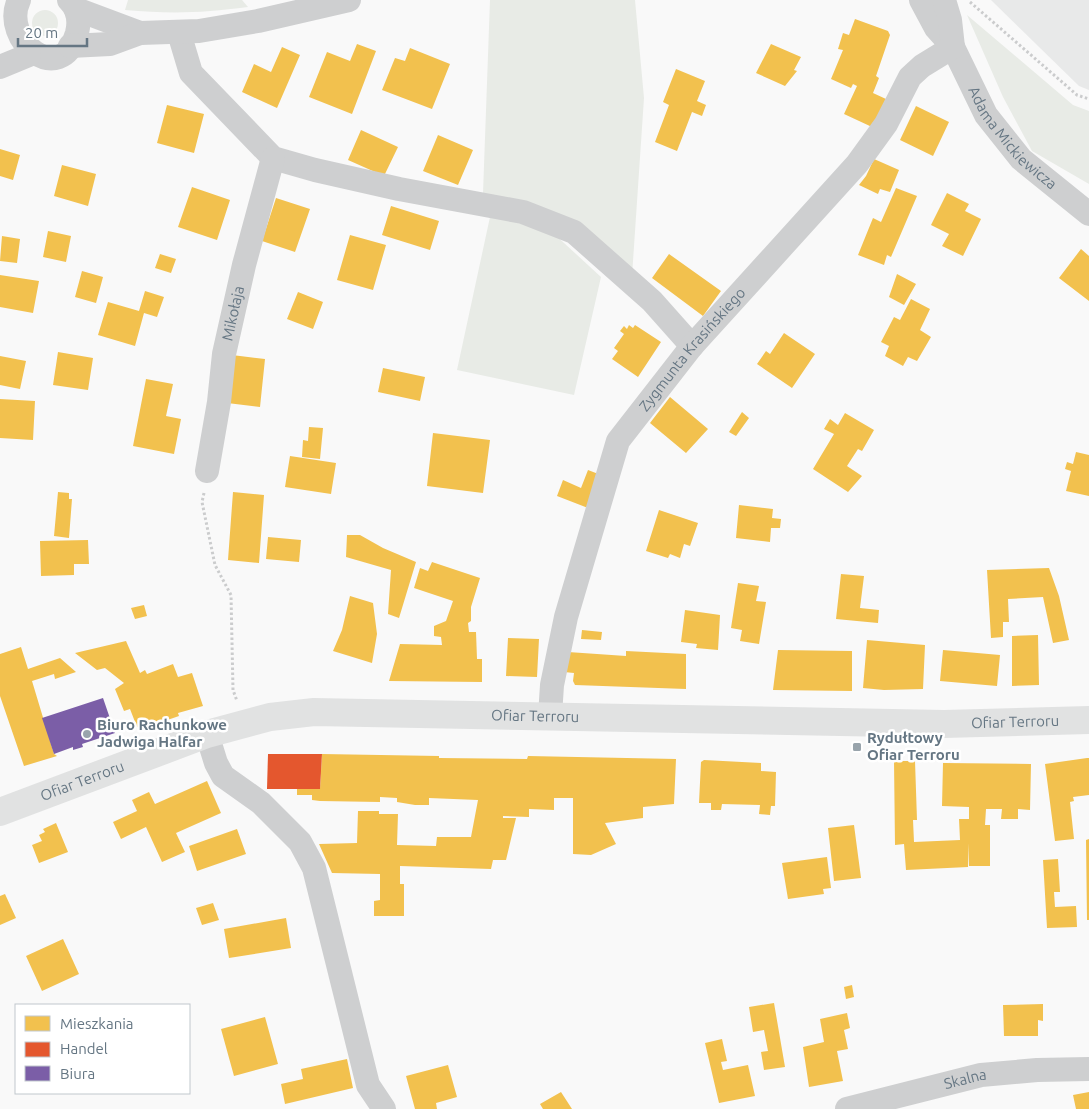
<svg xmlns="http://www.w3.org/2000/svg" width="1089" height="1109" font-family="Ubuntu,sans-serif">
<style>
.built{fill:#e8e9e9}
.green{fill:#e8ebe6}
.homes{fill:#f2c14e}
.shops{fill:#e4572e}
.offices{fill:#7b5ea7}
.lines{fill:none;stroke-linecap:round;stroke-linejoin:round}
.path{stroke:#cbcccd;stroke-width:3;stroke-dasharray:2.5 2.5;stroke-linecap:butt}
.street{stroke:#cecfd0;stroke-width:24}
.secondary{stroke:#e1e2e2;stroke-width:28}
.poi-dot{fill:#99a4ac;stroke:#fff;stroke-width:2}
.labels{text-anchor:middle;stroke-width:5;stroke-linejoin:round;paint-order:stroke}
.street-label{font-size:15px;fill:#657683;stroke:#fff}
.poi-label{font-size:15px;font-weight:bold;fill:#657683;stroke:#fff;text-anchor:start}
</style>
<rect width="100%" height="100%" fill="#f9f9f9"/>
<path class="built" d="M991,0H1089V90L1079,86Z"/>
<path class="green" d="M128,0H242L248,7C203,13 170,14 125,10Z
M490,0H635L644,98L632,276L483,193Z
M32 23a13 13 0 1 1 26 0a13 13 0 1 1-26 0Z
M967,15L1073,105L1089,111V184L1032,151L1003,97Z
M490,217L511,220L551,231L601,277L574,395L457,370Z"/>
<path class="homes" d="M855,19L888,31L890,35L876,76L879,78L873,93L886,99L872,127L844,114L857,86L853,84L851,88L831,79L843,50L838,49L843,33L849,35Z
M357,44L376,51L352,114L309,97L327,52L350,61Z
M771,44L801,57L794,70L797,71L785,86L756,73Z
M282,47L300,55L277,108L242,92L254,64L271,72Z
M410,48L450,64L432,109L382,90L395,58L405,61Z
M676,69L705,81L697,101L706,105L702,116L692,112L677,151L655,142L669,105L663,102Z
M167,105L204,114L194,153L157,143Z
M916,106L949,122L933,156L900,140Z
M361,130L398,147L384,176L348,160Z
M438,135L473,150L458,185L423,171Z
M0,149L20,155L13,180L0,176Z
M874,159L899,170L890,192L880,189L878,194L859,185L866,176Z
M62,165L96,174L88,206L54,196Z
M192,187L230,200L217,240L178,227Z
M896,188L917,196L891,257L887,255L884,265L858,255L873,218L881,222Z
M947,193L969,204L965,211L981,219L963,256L942,246L949,234L931,225Z
M276,198L310,209L295,252L262,241Z
M391,206L439,221L430,250L382,235Z
M48,231L71,236L66,262L43,257Z
M350,235L386,245L373,290L337,280Z
M2,236L20,239L17,263L0,261Z
M1081,249L1089,256V301L1059,278Z
M160,254L176,259L171,273L155,268Z
M669,254L721,291L703,316L652,278Z
M82,271L103,277L96,303L75,297Z
M897,274L916,284L904,305L889,297Z
M0,275L39,281L33,313L0,307Z
M145,291L164,297L157,317L144,313L135,346L98,335L108,302L139,311Z
M298,292L323,302L313,329L287,319Z
M911,299L930,309L920,330L931,337L917,361L908,357L903,366L885,356L889,346L881,342L894,317L900,320Z
M629,325L633,328L635,325L661,342L638,377L612,359L618,351L614,348L624,334L620,331L624,326L627,329Z
M784,333L815,354L792,388L757,364L766,351L770,354Z
M58,352L93,358L88,390L53,385Z
M224,354L265,359L260,407L219,402Z
M0,356L26,361L20,389L0,385Z
M383,368L425,377L420,401L378,392Z
M146,379L173,384L166,416L181,419L174,454L133,446Z
M670,397L708,429L686,453L650,423Z
M0,399L35,401L33,440L0,438Z
M742,412L749,418L736,436L729,432Z
M845,413L874,430L862,451L858,449L847,466L862,476L848,492L813,469L834,434L824,429L830,419L838,425Z
M309,427L323,428L320,459L302,457L303,440L308,441Z
M433,433L490,440L483,493L427,486Z
M1076,452L1089,455V496L1066,491L1071,471L1065,469L1067,462L1073,464Z
M290,456L336,463L331,494L285,487Z
M588,470L601,475L588,508L557,496L563,480L581,488Z
M58,492L69,493V499H72L69,538L54,536Z
M233,492L264,495L259,563L228,560Z
M739,505L773,509L772,518L781,519L780,528H771L770,542L736,538Z
M659,510L698,523L690,546L684,544L680,558L670,554L668,558L646,551Z
M347,535H360L383,548L416,562L399,618L388,614L391,570L346,557Z
M268,537L301,540L299,562L266,559Z
M88,540L89,564H74V575L41,576L40,541Z
M432,562L480,578L471,607V621L468,623L469,632H476L477,659H482V682L389,681L400,644L442,645L441,637L434,636V626L446,621L453,601L414,588L420,568L428,571Z
M1049,568L1059,596L1069,640L1053,643L1043,597L1008,599L1009,622H1003V637L991,638L987,570Z
M841,574L864,576L860,608L879,610L878,623L836,619Z
M738,583L759,586L756,601L766,602L759,644L740,641L742,630L731,628Z
M350,596L373,603L377,634L372,663L333,651L342,630Z
M144,605L147,616L135,619L131,608Z
M685,610L720,615L718,650L696,648L697,644L681,642Z
M582,630L602,632L601,640L581,639Z
M1038,635L1039,685L1012,686V636Z
M508,638L539,639L537,677L506,676Z
M867,640L925,645L923,689L884,690L863,688Z
M126,641L140,673L145,670L147,674L173,664L178,677L192,673L203,706L178,713L179,716L150,726L149,723L137,727L130,709L124,711L115,689L124,683L105,668L97,670L75,653Z
M21,647L28,669L60,658L76,672L55,679L54,674L32,681L54,754L57,756L24,766L0,696V654Z
M778,650L852,651V691L773,690Z
M943,650L1000,655L997,686L940,681Z
M626,651L686,654V689L575,685L573,681L574,673L564,672L568,652L626,656Z
M322,754L439,756V758L527,759L528,756L676,759L674,804L643,807V818L605,823L616,844L591,855L573,854V798H554V810L529,809V817L503,816V818H516L506,860H493L491,869L400,866V884H404V916H374V901L380,900V874L332,873L319,844L357,843L358,811H379V814H398L397,845L436,846L437,837H471L478,800L429,798V805H415L397,802V798L380,797V802L320,801L312,800V795H297V789H320Z
M1087,758H1089V795L1073,797L1074,801L1070,802L1074,839L1055,841L1045,764Z
M704,760L761,763V771L776,772L775,806H771L770,815L759,814L760,805L722,804L721,810H711V803H699L701,762Z
M894,761H915L917,820H913L914,842L960,840L959,819H969V807L942,806L943,763L1031,764L1030,810L1018,809V819H1001L1002,809H986L985,825H990V866H969V843L968,867L906,870L904,844L895,845Z
M207,781L221,813L176,833L185,852L162,862L146,827L121,839L113,822L137,811L132,800L149,792L155,804Z
M56,823L68,852L39,863L32,845L42,841L39,835L45,832L43,829Z
M854,825L861,878L834,881L828,828Z
M237,829L246,854L197,871L189,846Z
M1089,839V920H1087L1086,840Z
M827,857L831,888L823,889L824,894L788,899L782,863Z
M1058,859L1060,892H1054L1055,907L1076,906L1077,927L1047,928L1043,860Z
M5,894L16,918L0,925V896Z
M213,903L219,920L202,925L196,908Z
M286,918L291,948L229,958L224,929Z
M63,939L79,974L42,991L26,956Z
M852,985L854,997L846,999L844,987Z
M774,1003L785,1067L764,1070L761,1052L768,1051L764,1030L753,1032L749,1007Z
M1043,1004V1021L1038,1020V1036H1004L1003,1005Z
M847,1013L850,1028L844,1030L848,1049L837,1051L843,1081L809,1087L803,1047L824,1042L820,1019Z
M265,1017L278,1064L234,1076L221,1029Z
M722,1039L727,1061L721,1062L723,1070L748,1065L755,1096L719,1103L705,1043Z
M347,1059L353,1088L285,1104L281,1084L303,1079L301,1069Z
M448,1065L457,1097L436,1103L437,1109H415L406,1076Z
M561,1092L572,1109H543L540,1104Z
M1089,1092V1109H1076L1073,1095Z"/>
<path class="shops" d="M268,754H322L320,789H267Z"/>
<path class="offices" d="M103,698L115,733L82,744L83,747L73,750V747L54,754L42,718Z"/>
<g class="lines">
<path class="path" d="M970,2L1077,95L1089,99
M204,493L202,502L215,565L231,595L233,690L237,701"/>
<g class="street">
<path d="M19,0C0,40 61,89 77,33C80,21 78,9 69,0"/>
<path d="M921,0L936,28L953,47"/>
<path id="s1" d="M944,0L950,20L953,47L986,115L1021,159L1089,214"/>
<path d="M76,9L140,33"/>
<path d="M179,33L191,73L273,158L315,170L399,189L523,212L574,232L652,301L692,346"/>
<path d="M70,46L110,44L140,33L199,31L258,21L349,0"/>
<path d="M0,67L29,55"/>
<path id="s2" d="M207,471L219,402L224,354L244,265L273,158"/>
<path id="s3" d="M550,716L552,685L566,617L618,441L692,346L857,164L886,124L910,77L922,66L953,47"/>
<path d="M207,734L216,763L223,776L261,803L300,842L314,868L368,1085L384,1109"/>
<path id="s4" d="M847,1109L981,1075L1037,1070L1089,1069"/>
</g>
<path class="secondary" id="s5" d="M0,812L207,734L270,717L314,712L944,724L1089,720"/>
</g>
<g class="poi-dot">
<circle cx="87" cy="734" r="5"/>
<rect x="852" y="742" width="10" height="10" rx="2.5"/>
</g>
<g class="labels">
<g class="street-label">
<text dy="5" stroke="none"><textPath href="#s1" startOffset="158">Adama Mickiewicza</textPath></text>
<text dy="5" stroke="none"><textPath href="#s2" startOffset="160">Mikołaja</textPath></text>
<text dy="5" stroke="none"><textPath href="#s3" startOffset="402">Zygmunta Krasińskiego</textPath></text>
<text dy="5" stroke="none"><textPath href="#s5" startOffset="552">Ofiar Terroru</textPath></text>
<text dy="5" stroke="none"><textPath href="#s5" startOffset="1032">Ofiar Terroru</textPath></text>
<text dy="5" stroke="none"><textPath href="#s5" startOffset="88">Ofiar Terroru</textPath></text>
<text dy="5" stroke="none"><textPath href="#s4" startOffset="122">Skalna</textPath></text>
</g>
<g class="poi-label">
<text x="97" y="730">Biuro Rachunkowe<tspan x="97" dy="17">Jadwiga Halfar</tspan></text>
<text x="867" y="743">Rydułtowy<tspan x="867" dy="17">Ofiar Terroru</tspan></text>
</g>
</g>
<rect x="15" y="1004" width="175" height="90" fill="#ffffff" stroke="#c1c8cd"/>
<rect x="25" y="1016" width="25" height="15" fill="#f2c14e" stroke="#c1c8cd"/>
<text x="60" y="1029" font-size="15" fill="#657683">Mieszkania</text>
<rect x="25" y="1042" width="25" height="15" fill="#e4572e" stroke="#c1c8cd"/>
<text x="60" y="1054" font-size="15" fill="#657683">Handel</text>
<rect x="25" y="1066" width="25" height="15" fill="#7b5ea7" stroke="#c1c8cd"/>
<text x="60" y="1079" font-size="15" fill="#657683">Biura</text>
<path d="M18 38v8h69v-8" fill="none" stroke="#657683" stroke-width="2.5"/>
<text x="25" y="38" font-size="15" fill="#657683" stroke="#ffffff" stroke-width="4" paint-order="stroke">20 m</text>
</svg>
